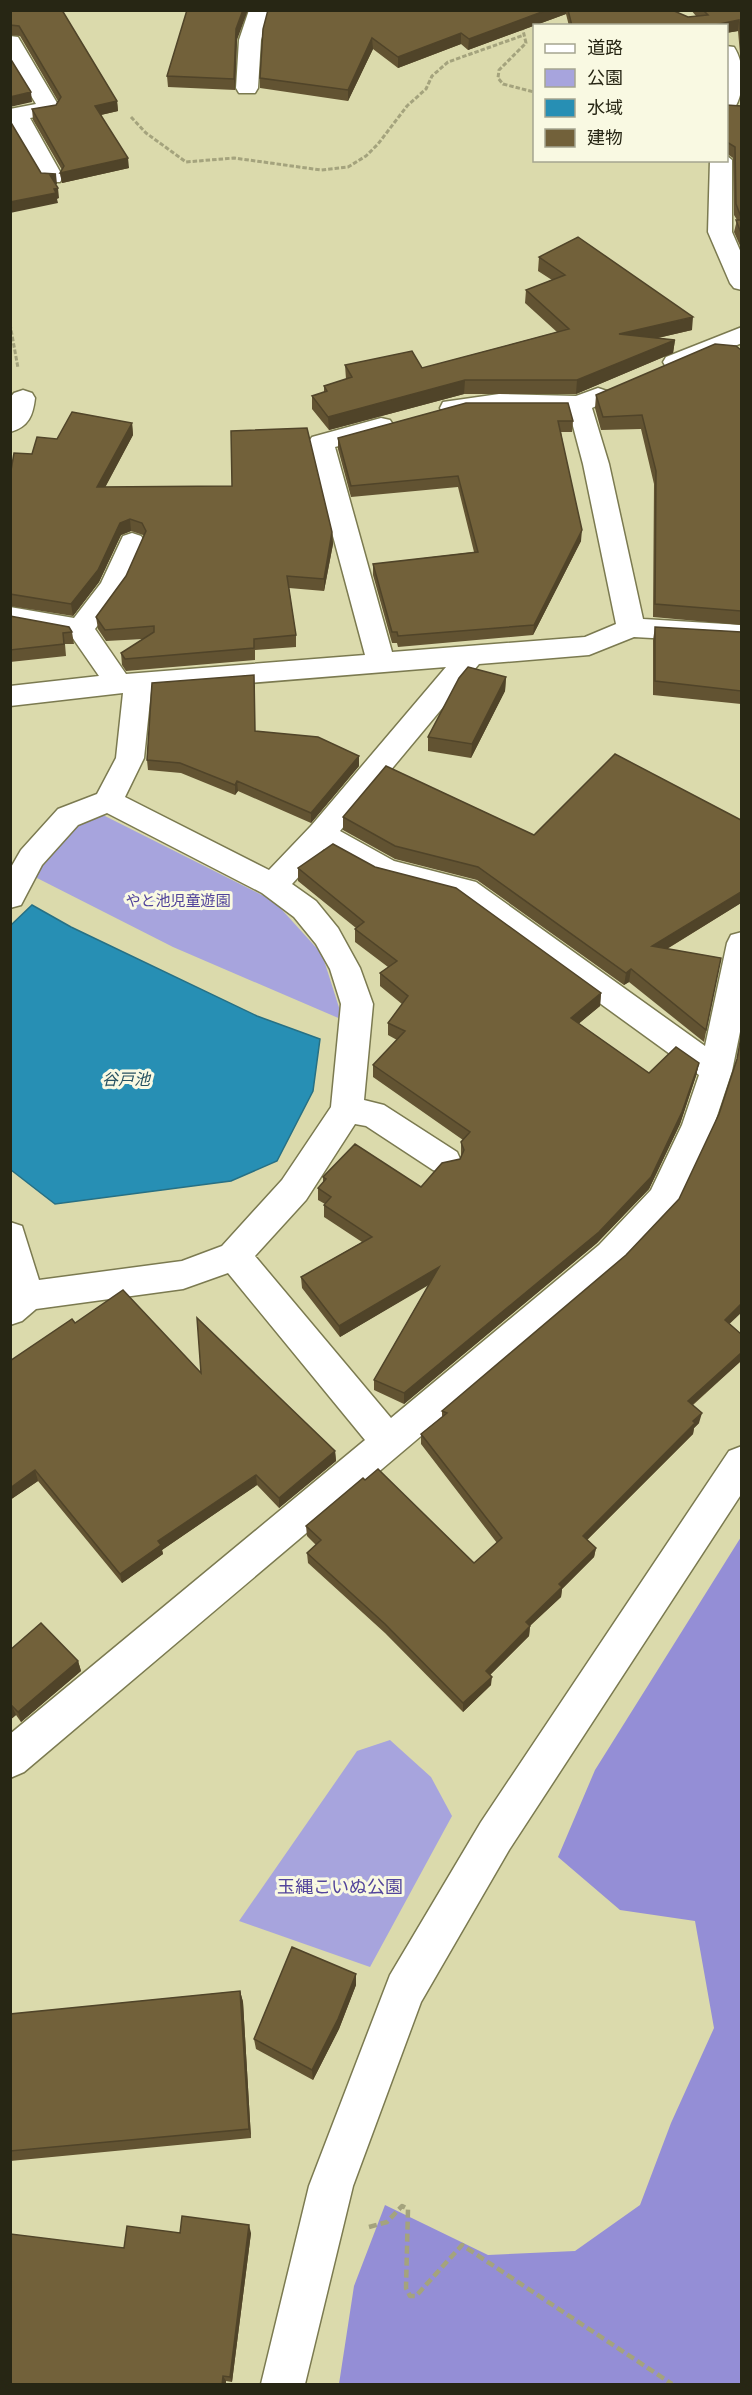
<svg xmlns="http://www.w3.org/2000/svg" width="752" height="2395" font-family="Barlow,'Noto Sans JP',sans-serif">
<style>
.green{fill:#a7a4dd}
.forest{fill:#948ed6}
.water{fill:#278fb4;stroke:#277084;stroke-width:1.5}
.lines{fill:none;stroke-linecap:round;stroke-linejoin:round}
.minor-casing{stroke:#7b7a50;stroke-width:3}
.path-far1{stroke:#a4a37d;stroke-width:3;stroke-dasharray:4.5 2;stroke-linecap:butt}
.path{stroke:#a4a37d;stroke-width:4.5;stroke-dasharray:8 4;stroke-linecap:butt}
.minor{fill:#fff;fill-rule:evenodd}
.wall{fill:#625332}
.shaded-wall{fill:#504429}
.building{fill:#72613a;stroke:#504429;stroke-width:1.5}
.labels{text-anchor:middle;stroke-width:6;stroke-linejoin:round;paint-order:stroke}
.park-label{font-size:15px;fill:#52449b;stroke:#f9f9e2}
.water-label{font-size:16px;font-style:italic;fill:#275161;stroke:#f9f9e2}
.near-park-label{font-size:18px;fill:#52449b;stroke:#f9f9e2}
</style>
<rect width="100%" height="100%" fill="#dbdaac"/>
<path class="green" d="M99,813L274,901L322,954L343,1020L173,947L35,877L63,834Z
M390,1740L431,1777L452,1816L370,1967L239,1921L357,1751Z"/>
<path class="forest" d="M741,1537V2384H339L354,2286L385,2205L488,2255L575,2251L640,2205L671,2123L714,2028L695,1921L620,1910L558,1857L595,1770Z"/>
<path class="water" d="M32,905L71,927L257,1016L320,1039L313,1091L277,1161L231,1181L55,1204L11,1170V925Z"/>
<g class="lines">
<defs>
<path id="minor" d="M249,10H270L261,40L258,88L255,93H239L236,88L239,40Z
M10,36L18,37L21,42L60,108L57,113L30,118L63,177L60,182H44L10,123V109L36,104L10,61Z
M726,46L734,47C745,64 745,92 734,109L726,110Z
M726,155L732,160V232L742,255V290L734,288L730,283L708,232L710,160H726Z
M742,327V343L675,370L666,367L663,362L666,357Z
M598,388L607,391L610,396L607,401L592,408L609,464L643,619L742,625V643L634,637L589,655L479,664L340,831L394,861L476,882L705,1046L727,943L731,935L742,932V1022L732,1071L714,1125L675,1209L623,1265L24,1772L10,1778V1734L365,1440L228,1273L183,1289L36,1309L22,1321L10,1325V1222L22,1226L39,1280L182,1261L222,1246L282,1180L331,1107L341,1004L330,969L316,944L294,917L262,893L107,813L78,825L42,865L21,905L10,908V869L21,850L58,809L97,794L116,758L123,693L10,706V686L99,676L72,637L10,625V607L74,618L101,583L123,536L132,533L141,536L145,542L126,586L95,629L126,674L365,655L308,443L312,437L381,418L390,420L394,426L390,432L335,447L392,652L585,637L616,624L583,464L569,411L499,409L452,416L443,414L440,408L443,402L499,394L576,396ZM446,667L311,826L269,870L125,797L144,758L151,691ZM324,849L376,878L456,899L699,1075L682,1125L651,1190L599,1245L391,1418L255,1256L306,1200L355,1124L366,1126L433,1170L445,1174L457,1170L461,1161L457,1152L384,1105L364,1100L373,1004L360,968L338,928L316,901L292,884Z
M23,390L32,393L35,398C33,415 29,427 10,432V398L14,393Z
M742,1446V1493L509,1850L421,2002L353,2186L305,2384H261L309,2186L390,1975L481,1822L729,1451Z"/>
</defs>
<use href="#minor" class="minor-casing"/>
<path class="path-far1" d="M522,26L526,43L499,70L498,78L503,84L534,92
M131,117L146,133L186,162L234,158L321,170L348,167L366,156L378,144L407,106L426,89L432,76L448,62L524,35
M10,324L18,368"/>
<path class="path" d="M369,2227L387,2222L402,2206L408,2209L406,2288L410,2296H416L462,2245L672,2384"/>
<use href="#minor" class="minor"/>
</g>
<path class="wall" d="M10,10L117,101L118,111L101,115L129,168L62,183L60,173L62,170L33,120L32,109L56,105L58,101L20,36L10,35Z
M268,10H672L688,17L696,16L691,10H741V56L740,54L738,31L726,33V26H569L566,14L468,50L461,44L398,68L373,49L348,101L260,88V78Z
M237,40L235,90L168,87L167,76Z
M726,105L741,106V248L734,232L737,220L734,215L733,158L726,153Z
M539,257L692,330L658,338L675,340L673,353L576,394H464L329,430L312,409V396L324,392V386L346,379L345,365L422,368L557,332L525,303L526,290L552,280L538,271Z
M741,350V625L653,617L654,484L641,429L601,430L595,408L596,395Z
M466,403L573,421L572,432H561L581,541L533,635L398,647L397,643H392L373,575V564L474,552L458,487L351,497L338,449V438Z
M132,423L133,435L105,487L332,532L333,544L324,591L289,588L296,635V647L255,650V660L126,671L122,665L121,653L143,639L106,641L98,629L96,617L126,576L144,536L143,535L131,531L121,535L99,582L73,616L10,606V476L32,454L57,439Z
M10,616L72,632L74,644H65L66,656L10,662Z
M655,627L741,632V704L653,695V640Z
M506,677L505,691L471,758L428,751V737Z
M255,685V731L359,756V766L311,823L238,791L235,795L181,773L148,770L147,760Z
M343,817L534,835L741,903L667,949L721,958L704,1042L629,982L624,985L477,880L395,859L343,830Z
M298,868L601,993L600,1006L578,1024L649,1073L699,1063L696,1076L680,1124L649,1189L597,1243L404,1404L374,1390V1380L429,1284L340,1337L302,1288L301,1277L362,1242L324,1217V1205L325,1204L318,1200V1188L323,1183V1177L421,1187L460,1159L461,1156V1142L463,1140L373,1077V1065L397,1040L388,1035V1023L402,1004L380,986V973L388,967L355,942V929L356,928L298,881Z
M75,1323L201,1373L335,1451L336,1461L279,1508L257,1485L162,1550L163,1554L122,1583L38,1481L10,1500Z
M730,1324L741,1334V1361L693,1405L699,1423L694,1428L693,1434L587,1540L596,1548L594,1557L562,1589L561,1597L530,1626L529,1636L490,1675L491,1685L463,1712L385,1633L308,1563L307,1553L316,1545L307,1536L306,1526L474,1563L497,1543L421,1444V1434L442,1417V1411Z
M10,1650L78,1661L81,1671L21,1722L16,1715L10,1720Z
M356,1974V1985L339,2029L313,2080L256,2049L254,2039Z
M240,1991L243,2002L251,2138L10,2161V2014Z
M180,2233H251L232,2382L226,2381V2385H10L124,2248Z"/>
<path class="shaded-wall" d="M243,10H248L237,40L235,90L234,79L236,29Z
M547,10H566V14L468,50L469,39Z
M739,20L738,31L726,33V26H710Z
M461,33V44L398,68V57Z
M372,38L373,49L348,101V90Z
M31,92L32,102L10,107V97Z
M117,101L118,111L96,116L95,106Z
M128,158L129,168L62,183L60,173Z
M56,174L57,184L51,186L50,175Z
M58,188L59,198L57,199L58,203L10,213V202Z
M693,317L692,330L618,347L619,334Z
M675,340L673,353L576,394L577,380Z
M465,380L464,394L329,430L328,417Z
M132,423L133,435L99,499L97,487Z
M130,519L131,531L121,535L99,582L73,616L71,604L120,523Z
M582,530L581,541L533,635L534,625Z
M332,532L333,544L324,591V579Z
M506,677L505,691L471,758L472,744Z
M359,756V766L311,823V813Z
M237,781L238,791L235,795V785Z
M741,892V903L650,959L652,946Z
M631,969L629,982L624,985L626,973Z
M601,993L600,1006L570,1031L571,1018Z
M699,1063L696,1076L680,1124L649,1189L597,1243L404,1404V1393Z
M439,1267V1279L340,1337L339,1326Z
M741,1304V1313L722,1331L725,1320Z
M741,1353V1361L685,1411L688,1401Z
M702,1413L699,1423L694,1428L693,1434L581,1546L583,1536L693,1421Z
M335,1451L336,1461L279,1508V1498Z
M35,1470L38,1481L10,1500V1488Z
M256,1475L257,1485L162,1550L163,1554L122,1583L120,1574L158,1541Z
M596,1548L594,1557L562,1589L561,1597L524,1631L526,1622L559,1584Z
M530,1626L529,1636L485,1680L486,1671Z
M78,1661L81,1671L21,1722L18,1712Z
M492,1677L491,1685L463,1712V1703Z
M12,1706L16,1715L10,1720V1707Z
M356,1974V1985L339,2029L313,2080L312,2070Z
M240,1991L243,2002L251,2138L249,2129Z
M249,2225L251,2233L232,2382L230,2377Z
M223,2376L226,2381V2385H222Z"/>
<path class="building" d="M10,10H62L117,101L95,106L128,158L60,173L64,166L32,109L56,105L61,97L19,26L10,25Z
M187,10H243L236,29L234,79L167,76Z
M268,10H547L469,39L461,33L398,57L372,38L348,90L260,78L263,29Z
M568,10H672L688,17L708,15L703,10H741V43L739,20L710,26H572Z
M10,58L31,92L10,97Z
M726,105L741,106V217L736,204L735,147L727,142L726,144Z
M10,121L41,173L56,174L50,175L58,188L54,189L56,193L10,202Z
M736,220H741V233Z
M578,237L693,317L619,334L675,340L577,380H465L328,417L312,396L327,391L324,386L352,377L345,365L412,351L422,368L569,329L526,290L565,275L539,257Z
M715,344L736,346L741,350V611L655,604L656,471L642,415L603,417L596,395Z
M466,403H568L573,421H558L582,530L534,625L398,636L397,632H392L373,564L478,552L458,476L351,486L338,438Z
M72,412L132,423L97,487L232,486L231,431L307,428L332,532L324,579L287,576L296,635L254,639V648L125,659L121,653L154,632V626L105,630L96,617L126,576L146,531L142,523L130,519L120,523L98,570L71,604L10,594V476L14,453L32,454L37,437L57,439Z
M10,616L69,627L72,632L63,633L64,644L10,650Z
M655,627L741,632V691L655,681Z
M468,667L506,677L472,744L428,737L459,678Z
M254,675L255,731L318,737L359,756L311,813L237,781L235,785L180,763L147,760L152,683Z
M615,754L741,820V892L652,946L721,958L706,1030L631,969L626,973L478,867L395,846L343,817L386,766L534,835Z
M333,844L375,867L456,888L601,993L571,1018L649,1073L676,1047L699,1063L682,1112L651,1177L599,1232L404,1393L374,1380L439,1267L339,1326L301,1277L372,1237L324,1205L331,1197L318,1188L326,1179L323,1177L355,1144L421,1187L442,1163L460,1159L464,1150L461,1142L470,1132L373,1065L405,1031L388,1023L408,996L380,973L397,961L355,929L364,922L298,868Z
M741,1037V1304L725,1320L741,1334V1353L688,1401L702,1413L693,1421L695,1423L583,1536L596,1548L559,1584L562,1587L526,1622L530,1626L486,1671L492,1677L463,1703L385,1624L307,1553L321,1540L306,1526L363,1478L365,1480L378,1469L474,1563L502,1538L421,1434L447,1413L442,1411L626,1255L679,1199L719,1114L737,1059Z
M123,1290L201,1373L197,1318L335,1451L279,1498L256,1475L158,1541L161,1545L120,1574L35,1470L10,1488V1361L72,1319L75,1323Z
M41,1623L78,1661L18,1712L12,1706L10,1707V1650Z
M292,1947L356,1974L338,2019L312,2070L254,2039Z
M240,1991L249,2129L10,2151V2014Z
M182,2216L249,2225L230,2377L223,2376L222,2385H10L11,2234L124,2248L127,2226L180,2233Z"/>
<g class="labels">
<g class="park-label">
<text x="178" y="906">やと池児童遊園</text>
</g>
<g class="water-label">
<text x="126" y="1085">谷戸池</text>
</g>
<g class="near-park-label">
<text x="340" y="1893">玉縄こいぬ公園</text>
</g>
</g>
<rect width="752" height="2395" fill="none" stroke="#272614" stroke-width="24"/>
<rect x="533" y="24" width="195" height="138" fill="#f9f9e2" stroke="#a5a590" stroke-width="1.5"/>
<rect x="545" y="44" width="30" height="9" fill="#ffffff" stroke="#a5a590" stroke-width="1.5"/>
<text x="587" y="54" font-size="18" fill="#272614">道路</text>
<rect x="545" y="69" width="30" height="18" fill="#a7a4dd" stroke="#a5a590" stroke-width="1.5"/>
<text x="587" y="84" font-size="18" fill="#272614">公園</text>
<rect x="545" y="99" width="30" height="18" fill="#278fb4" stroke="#a5a590" stroke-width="1.5"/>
<text x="587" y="114" font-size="18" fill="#272614">水域</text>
<rect x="545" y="129" width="30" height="18" fill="#72613a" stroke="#a5a590" stroke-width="1.5"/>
<text x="587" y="144" font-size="18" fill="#272614">建物</text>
</svg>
